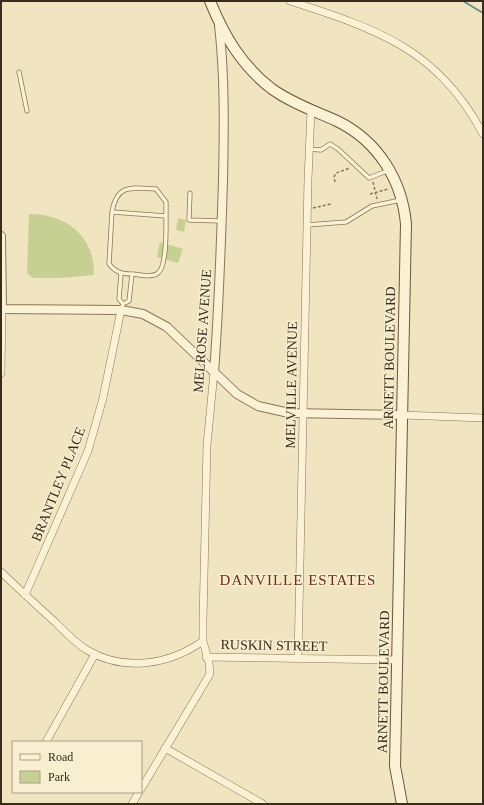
<svg xmlns="http://www.w3.org/2000/svg" width="484" height="805" font-family="'Times New Roman',serif">
<style>
.green{fill:#c7d093}
.lines{fill:none;stroke-linecap:round;stroke-linejoin:round}
.stream{stroke:#699289;stroke-width:2}
.service-casing{stroke:#8c7556;stroke-width:5}
.minor-casing{stroke:#8c7556;stroke-width:8}
.tertiary-casing{stroke:#8c7556;stroke-width:10}
.secondary-casing{stroke:#6e563a;stroke-width:12}
.path{stroke:#8c7556;stroke-width:1.5;stroke-dasharray:3 2;stroke-linecap:butt}
.service{stroke:#fbf1d4;stroke-width:3.5}
.minor{stroke:#fbf1d4;stroke-width:7}
.tertiary{stroke:#fbf1d4;stroke-width:8}
.secondary{stroke:#fbf1d4;stroke-width:10}
.labels{text-anchor:middle;stroke-width:3;stroke-linejoin:round;paint-order:stroke}
.street-label{font-size:14px;fill:#3a2c1c;stroke:#f8eed0}
.neighbourhood-label{font-size:15px;letter-spacing:1px;fill:#6b2c18;stroke:#f8eed0}
</style>
<rect width="100%" height="100%" fill="#f1e4c0"/>
<path class="green" d="M29,214C66,214 95,236 94,275L61,278H33L27,273Z
M178,218L186,220L184,232L176,230Z
M160,242L183,249L178,263L157,257Z"/>
<g class="lines">
<path class="stream" d="M463,1L483,13"/>
<defs>
<path id="service" d="M19,72L27,111
M309,149L321,150L330,144L338,149L369,178L387,171
M190,193L189,220L221,221
M112,212L166,216C166,228 167,267 158,273C152,278 140,275 133,274C123,274 116,273 109,264Z
M112,212C117,183 132,188 156,189L166,202V216
M307,225L346,222L372,206L401,200
M121,274L119,299L123,304
M121,310L123,304L129,301L132,274"/>
<path id="minor" d="M290,1C377,29 438,49 483,134
M1,373L2,309
M402,415L483,418
M1,572C19,589 37,606 55,622C65,632 75,643 87,650C124,672 169,665 203,641
M25,595L88,451L103,398L121,310
M206,657L397,660
M298,658L308,179L311,111
M46,742L95,654
M165,748L263,804
M141,789L210,674L209,663L203,641V620L207,445L214,372
M132,804L139,792"/>
<path id="tertiary" d="M1,236L2,309
M1,309L121,310L143,314L167,327L237,394L258,406L289,413L402,415
M214,372C219,308 221,245 223,181C224,129 225,77 219,25"/>
<path id="secondary" d="M210,1C224,36 242,66 272,89C293,104 315,111 337,121C378,141 402,180 406,224L395,766L402,804"/>
</defs>
<use href="#service" class="service-casing"/>
<use href="#minor" class="minor-casing"/>
<use href="#tertiary" class="tertiary-casing"/>
<use href="#secondary" class="secondary-casing"/>
<path class="path" d="M335,182L334,177L336,173L350,168
M373,182L377,199
M370,194L388,189
M313,208L331,204"/>
<use href="#service" class="service"/>
<use href="#minor" class="minor"/>
<use href="#tertiary" class="tertiary"/>
<use href="#secondary" class="secondary"/>
</g>
<g class="labels">
<g class="street-label">
<text transform="translate(202 331) rotate(-86)" y="5">MELROSE AVENUE</text>
<text transform="translate(389 358) rotate(-89)" y="5">ARNETT BOULEVARD</text>
<text transform="translate(291 385) rotate(-89)" y="5">MELVILLE AVENUE</text>
<text transform="translate(58 484) rotate(-68)" y="5">BRANTLEY PLACE</text>
<text transform="translate(274 645) rotate(1)" y="5">RUSKIN STREET</text>
<text transform="translate(383 682) rotate(-89)" y="5">ARNETT BOULEVARD</text>
</g>
<g class="neighbourhood-label">
<text x="298" y="585">DANVILLE ESTATES</text>
</g>
</g>
<rect width="484" height="805" fill="none" stroke="#3a2c1c" stroke-width="4"/>
<rect x="12" y="741" width="130" height="52" fill="#f8eed0" stroke="#aca088"/>
<rect x="20" y="754" width="20" height="6" fill="#fbf1d4" stroke="#aca088"/>
<text x="48" y="761" font-size="12" fill="#3a2c1c">Road</text>
<rect x="20" y="771" width="20" height="12" fill="#c7d093" stroke="#aca088"/>
<text x="48" y="781" font-size="12" fill="#3a2c1c">Park</text>
</svg>
